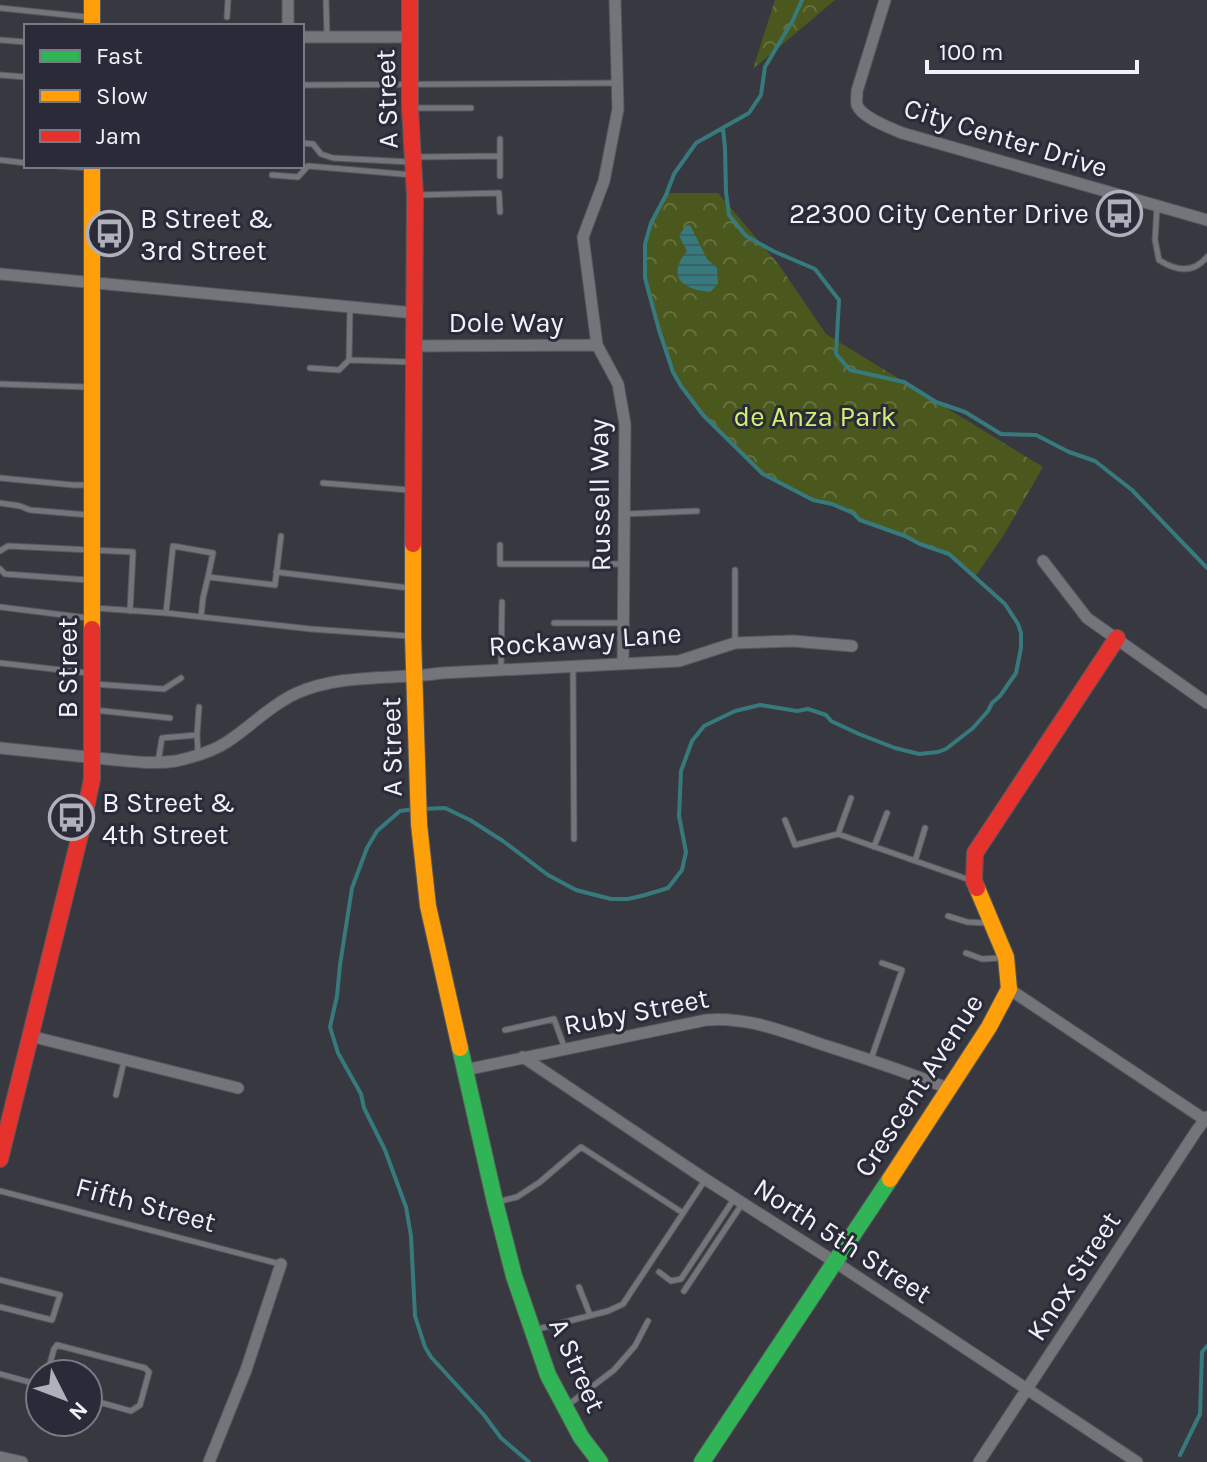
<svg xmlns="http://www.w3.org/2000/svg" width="1207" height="1462" font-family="Karla,sans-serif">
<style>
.park{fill:url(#park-crowns)}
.water{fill:url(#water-rules)}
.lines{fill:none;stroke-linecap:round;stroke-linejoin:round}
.stream{stroke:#367a7d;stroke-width:4}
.lane-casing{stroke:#57575d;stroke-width:7}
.street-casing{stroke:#57575d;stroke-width:13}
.fast-casing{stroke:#57575d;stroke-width:18}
.slow-casing{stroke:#57575d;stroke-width:18}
.jam-casing{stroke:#57575d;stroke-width:18}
.lane{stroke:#74747b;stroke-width:5}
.street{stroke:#74747b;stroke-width:11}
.fast{stroke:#30b455;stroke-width:16}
.slow{stroke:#ff9f0a;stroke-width:16}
.jam{stroke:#e5322d;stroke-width:16}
.labels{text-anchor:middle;stroke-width:6;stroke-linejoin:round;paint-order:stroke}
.street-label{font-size:28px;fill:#f1f1fb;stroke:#2b2a39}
.poi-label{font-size:28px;fill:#f1f1fb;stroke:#2b2a39;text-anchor:start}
.park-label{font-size:28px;fill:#ceef76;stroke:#2b2a39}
</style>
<defs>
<pattern id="park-crowns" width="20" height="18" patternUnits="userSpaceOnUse" patternTransform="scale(2)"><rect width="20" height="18" fill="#4a581d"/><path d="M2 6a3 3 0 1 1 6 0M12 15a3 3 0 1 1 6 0" fill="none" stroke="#65703f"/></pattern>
<pattern id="water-rules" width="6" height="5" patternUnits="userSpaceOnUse" patternTransform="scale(2)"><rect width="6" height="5" fill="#367a7d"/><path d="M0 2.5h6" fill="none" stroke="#3f6164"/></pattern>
</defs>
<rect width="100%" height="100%" fill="#383840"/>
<path class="park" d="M775,0H835L753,69Z
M666,193H718L779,265L826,334L1043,467L1005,533L975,577L963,565L949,554L920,544L905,536L860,520L853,513L832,504L813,500L769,478L763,474L703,415L681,386L673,372L653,308C642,287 641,256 647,233C651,219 659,206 666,193Z"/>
<path class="water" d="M686,225H690L707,259L717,268L718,284L710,292C682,289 666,277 687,251L679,236Z"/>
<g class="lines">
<path class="stream" d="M723,129L725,148L726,192L729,215L746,236L773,251L815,269L839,300L836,354L850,370L904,382L936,402L965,412L1001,434L1036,435L1069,452L1095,461L1132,490L1207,568
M414,809L400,811L377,831L367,848L352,888L340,965L337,996L330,1027L338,1053L361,1094L364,1108L385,1150L406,1207L411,1236L415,1316L425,1347L431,1357L484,1415L501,1438L529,1462
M423,809L445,808L470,820L503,841L548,875L576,890L611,899H628L645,895L668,888L682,870L686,852L679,816L681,771L692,741L704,726L735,711L760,705L797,711L808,709L826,715L831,721L859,734L895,748L919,754L938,752L946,749L973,728L988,711L992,703L1000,696L1016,673L1021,648V633L1018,624L1005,604L949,554L920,544L905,536L860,520L853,513L832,504L813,500L763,474L703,415L681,386L673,372L659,330L645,278V244L651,223L666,195L674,174L696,143L749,113L761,95L765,67L793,20L802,0
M1180,1455L1200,1414L1202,1352L1207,1346"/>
<defs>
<path id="lane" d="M326,0L327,36
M0,8L87,17
M227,17L228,0
M0,40L26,42
M0,75L26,77
M302,85L617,83
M411,108H471
M302,143L313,144L321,154L333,158L411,162
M500,156V139
M414,157L500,156V176
M0,160L26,163
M59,166L90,168
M272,175L298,177L308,166L413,175
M416,195L499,193L500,212
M1157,207L1155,240L1159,260C1176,271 1193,274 1207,257
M349,360L350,309
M310,368L339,370L349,360L410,362
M0,384L87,387
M0,478L73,485H87
M323,483L409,490
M0,503L20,506L30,510L89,515
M625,514L697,511
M500,545V564H623
M0,551L8,546L133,552L130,611
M0,569L5,574L88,580
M276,572L409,588
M0,607L88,618
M95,608L166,613L173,546L213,553L208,577L275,585L281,536
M166,613L311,629L408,636
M201,617L203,598L208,577
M554,623H622
M735,642V570
M0,663L88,673
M573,668L574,839
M501,669L502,602
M94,684L164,689L181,678
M94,710L170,718
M197,735L198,754
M158,762L162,738L197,735L199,707
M785,820L795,845L838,834L970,880
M838,834L851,798
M874,847L887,813
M915,861L925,828
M948,916L967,922L987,923
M966,953L982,959L1001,958
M505,1030L554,1019L565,1049
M871,1059L902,970L882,963
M116,1095L124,1061
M0,1191L280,1264
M497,1202L517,1197L540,1182L581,1147L683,1213
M659,1272L671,1281L681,1279L734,1199
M0,1280L60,1295L52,1320L0,1307
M579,1287L590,1315
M684,1291L742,1204
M538,1329L608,1311L623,1304L705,1180
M0,1374L40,1385
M47,1374L54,1349L57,1345L145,1368L149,1372L140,1405L131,1411L88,1399
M568,1405L614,1370L635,1346L648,1321"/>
<path id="street" d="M615,0L618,109L604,181L583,237L597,345L618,384L625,424L623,664
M885,0L857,91C857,96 856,101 857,105C862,118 891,128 902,133L1207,220
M288,26V0
M302,37H410
M0,274L415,313
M415,346L597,345
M1043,561L1087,618L1207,703
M0,748C39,752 77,756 116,760C136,762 155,764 176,761C194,757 212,752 227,742C251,726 271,705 297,693C343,673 393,680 442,673L679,661L735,643L793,641L852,646
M1009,989L1207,1121
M30,1036L238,1088
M523,1057L705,1179L835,1262L1137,1462
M465,1070L706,1020C748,1016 787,1033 827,1046C868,1059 909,1073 950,1089
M0,1457L22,1462
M209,1462L246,1370L281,1264
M979,1462L1197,1130L1207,1117"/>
<path id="fast" d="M460,1048L495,1202L514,1276L548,1375L581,1437L600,1462
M702,1462L890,1179"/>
<path id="slow" d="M92,0V26
M92,166V629
M413,544V636L419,824L428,906L460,1048
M890,1179L989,1027L1009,989L1006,957L977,888"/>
<path id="jam" d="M410,0V108L415,195L413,544
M977,888L974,881L975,853L1117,638
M0,1159L82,827L92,779V629"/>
</defs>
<use href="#lane" class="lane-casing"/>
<use href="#street" class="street-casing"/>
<use href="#fast" class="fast-casing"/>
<use href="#slow" class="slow-casing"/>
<use href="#jam" class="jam-casing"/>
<use href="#lane" class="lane"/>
<use href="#street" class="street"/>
<use href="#fast" class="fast"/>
<use href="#slow" class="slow"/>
<use href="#jam" class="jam"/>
</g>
<defs>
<symbol id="bus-ring" viewBox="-11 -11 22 22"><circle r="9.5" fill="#2b2a39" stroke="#b0b0ba" stroke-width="1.5"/><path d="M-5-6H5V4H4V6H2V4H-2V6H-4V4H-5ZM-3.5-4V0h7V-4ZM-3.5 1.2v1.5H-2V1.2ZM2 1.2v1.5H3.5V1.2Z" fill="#b0b0ba"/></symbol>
</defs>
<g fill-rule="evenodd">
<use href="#bus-ring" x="1094" y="188" width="51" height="51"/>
<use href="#bus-ring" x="84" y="208" width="51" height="51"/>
<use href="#bus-ring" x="46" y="792" width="51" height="51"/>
</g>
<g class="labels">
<g class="street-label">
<text transform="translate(386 99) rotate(-92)" y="10">A Street</text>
<text transform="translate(1006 137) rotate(17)" y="10">City Center Drive</text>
<text x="506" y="332">Dole Way</text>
<text transform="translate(599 495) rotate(-91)" y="10">Russell Way</text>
<text transform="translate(585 639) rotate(-4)" y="10">Rockaway Lane</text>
<text transform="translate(67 668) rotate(-90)" y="10">B Street</text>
<text transform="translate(391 747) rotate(-91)" y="10">A Street</text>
<text transform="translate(636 1011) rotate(-11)" y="10">Ruby Street</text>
<text transform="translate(918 1085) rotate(-57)" y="10">Crescent Avenue</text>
<text transform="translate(146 1204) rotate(15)" y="10">Fifth Street</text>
<text transform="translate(843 1240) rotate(33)" y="10">North 5th Street</text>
<text transform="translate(1073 1276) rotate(-57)" y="10">Knox Street</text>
<text transform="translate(578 1365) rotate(66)" y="10">A Street</text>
</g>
<g class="poi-label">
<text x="1089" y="223" text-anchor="end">22300 City Center Drive</text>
<text x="140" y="228">B Street &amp;<tspan x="140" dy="32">3rd Street</tspan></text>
<text x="102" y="812">B Street &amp;<tspan x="102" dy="32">4th Street</tspan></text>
</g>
<g class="park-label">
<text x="815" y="426">de Anza Park</text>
</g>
</g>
<rect x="24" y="24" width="280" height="144" fill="#2b2a39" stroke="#7a7a87" stroke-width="2"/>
<rect x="40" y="50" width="40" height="12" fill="#30b455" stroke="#7a7a87" stroke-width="2"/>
<text x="96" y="64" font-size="24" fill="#f1f1fb">Fast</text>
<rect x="40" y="90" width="40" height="12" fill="#ff9f0a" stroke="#7a7a87" stroke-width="2"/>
<text x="96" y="104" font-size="24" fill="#f1f1fb">Slow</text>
<rect x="40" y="130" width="40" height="12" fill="#e5322d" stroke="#7a7a87" stroke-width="2"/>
<text x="96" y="144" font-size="24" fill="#f1f1fb">Jam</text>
<g transform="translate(64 1398) rotate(132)"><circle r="38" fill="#2b2a39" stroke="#7a7a87" stroke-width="2"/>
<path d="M0-6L14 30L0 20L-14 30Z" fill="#b0b0ba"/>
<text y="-12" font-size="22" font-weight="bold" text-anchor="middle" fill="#f1f1fb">N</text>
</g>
<path d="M927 60v12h210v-12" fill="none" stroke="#f1f1fb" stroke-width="4"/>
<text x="939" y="60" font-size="24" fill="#f1f1fb" stroke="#2b2a39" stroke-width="6" paint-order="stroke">100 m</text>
</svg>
